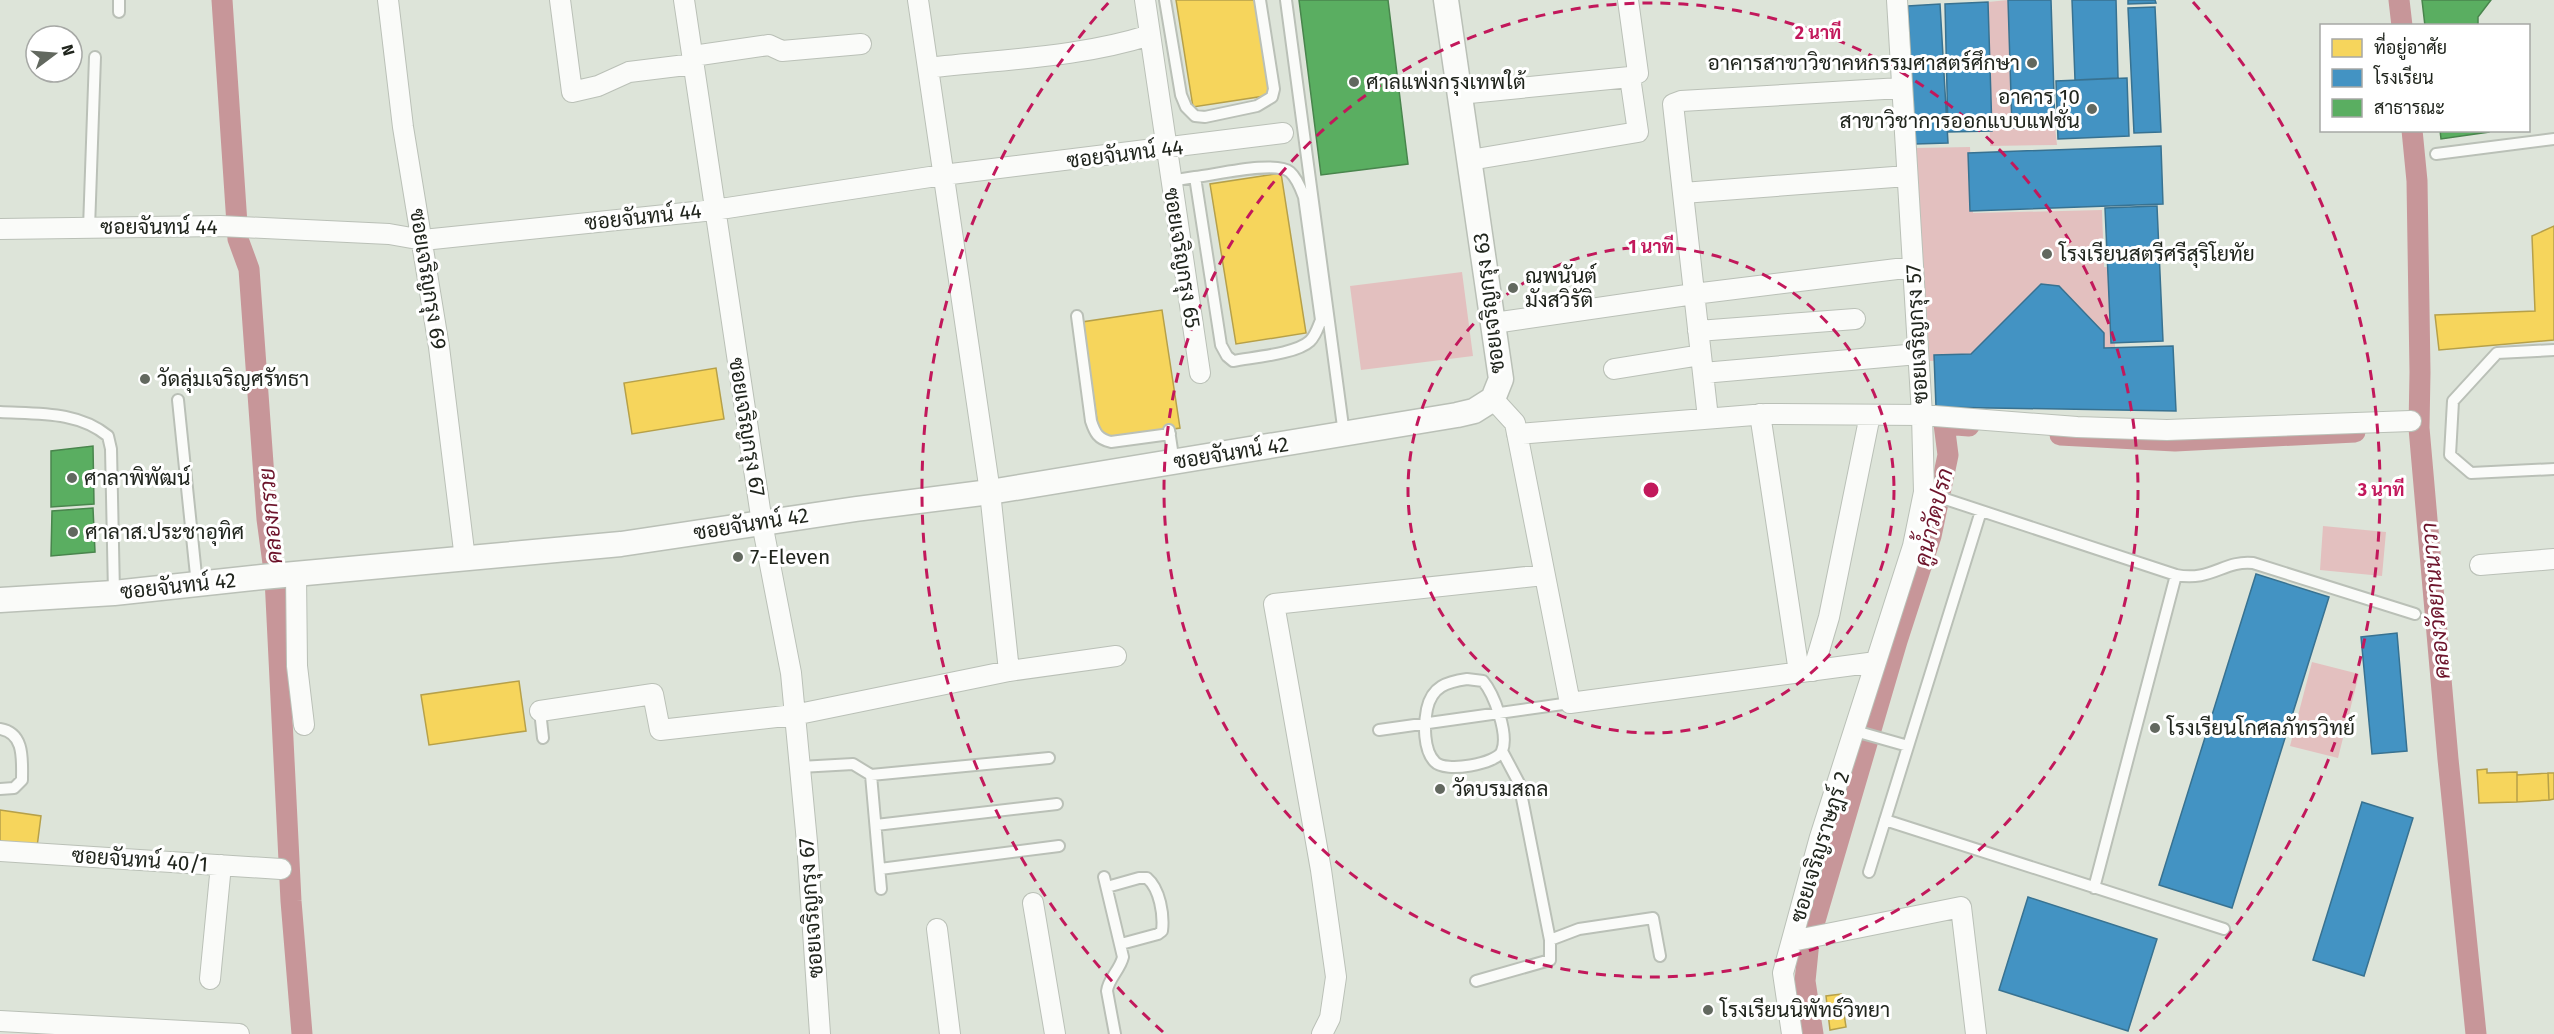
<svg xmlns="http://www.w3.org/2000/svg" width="2554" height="1034" font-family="'Fira Sans',Sarabun,sans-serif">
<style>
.green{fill:#e3c0bf}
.homes{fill:#f6d55c;stroke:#b6a049;stroke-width:1.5}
.schools{fill:#4393c3;stroke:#387291;stroke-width:1.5}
.public{fill:#5aae61;stroke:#49854d;stroke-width:1.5}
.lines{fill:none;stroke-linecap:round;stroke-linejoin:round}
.canal{stroke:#c79699;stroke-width:21}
.service-casing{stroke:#bac0b7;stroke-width:14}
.minor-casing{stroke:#bac0b7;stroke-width:22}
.tertiary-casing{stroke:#bac0b7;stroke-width:27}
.service{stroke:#fafbf9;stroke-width:10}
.minor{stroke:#fafbf9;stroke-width:20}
.tertiary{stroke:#fafbf9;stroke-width:24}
.ring{fill:none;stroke:#c2185b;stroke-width:3;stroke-dasharray:10 8}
.poi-dot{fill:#62685f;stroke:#fff;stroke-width:2}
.labels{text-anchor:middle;stroke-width:6;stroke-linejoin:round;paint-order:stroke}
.poi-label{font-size:21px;fill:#20251d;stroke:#fff;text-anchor:start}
.street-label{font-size:21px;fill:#20251d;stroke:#fff}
.water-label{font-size:22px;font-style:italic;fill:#6d142b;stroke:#fff}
.centre{fill:#c2185b;stroke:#fff;stroke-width:3}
.ring-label{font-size:18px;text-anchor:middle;font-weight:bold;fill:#c2185b;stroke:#fff;stroke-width:6;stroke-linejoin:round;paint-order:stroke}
</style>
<rect width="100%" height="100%" fill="#dde4d9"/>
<path class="green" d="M2008,0L2012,128L2055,127L2057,145L1990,146L1988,2Z
M1970,147L1973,213L2102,210L2104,267L2115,268V355L1930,361L1914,148Z
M1462,272L1473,356L1361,370L1350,286Z
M2323,526L2386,532L2382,576L2320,570Z
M2312,662L2359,674L2338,758L2290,746Z"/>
<path class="homes" d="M1176,0H1256L1271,95L1193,107Z
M1281,173L1306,333L1236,344L1210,184Z
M2554,226V340L2439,350L2435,315L2535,311L2532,236Z
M1162,310L1180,428L1100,440L1082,322Z
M716,368L724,419L632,434L624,383Z
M519,681L526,731L429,745L421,695Z
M2487,769V773L2517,772V802L2479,803L2477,770Z
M2548,773H2554V799L2549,800Z
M2548,773L2549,800L2517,802V775Z
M0,810L41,816L37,847L0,842Z
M1841,994L1846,1027L1830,1030L1826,996Z"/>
<path class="schools" d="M2008,0H2051L2055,127L2012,128Z
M2072,0H2116L2118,78L2075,80Z
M2128,0H2155L2156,3L2128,4Z
M1988,2L1992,131L1948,132L1945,4Z
M1940,4L1948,143L1915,144L1908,6Z
M2155,7L2161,132L2134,133L2128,8Z
M2127,78L2129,136L2058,139L2056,81Z
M2161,146L2163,204L1970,211L1968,153Z
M2157,206L2163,341L2111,343L2105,208Z
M2041,284L2059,286L2104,333V348L2173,346L2176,411L1936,407L1934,355L1971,354Z
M2256,574L2329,597L2232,908L2159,885Z
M2397,633L2407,751L2372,754L2361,637Z
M2362,802L2413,818L2364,976L2313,960Z
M2028,897L2157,939L2128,1031L1999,990Z"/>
<path class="public" d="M1299,0H1388L1408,164L1321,175Z
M2422,0H2491L2478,17V26H2425Z
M2440,130H2489V132L2441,139Z
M93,446L94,504L51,507V451Z
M93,508L95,552L51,556L52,511Z"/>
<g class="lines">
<path class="canal" d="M222,0L238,239L249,269L267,519L275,578L291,901L302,1034
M2399,0L2402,26
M2412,130L2417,181L2420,372L2419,428L2448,759L2476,1034
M2060,435L2175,441L2355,432
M1813,1034L1805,981L1809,941L1897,641L1931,536L1948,455L1944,424L1969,426"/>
<defs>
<path id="service" d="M119,0V12
M1165,0L1181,95L1186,107L1195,116L1205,117L1257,106L1272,97L1274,89L1260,0
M1286,0L1344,434
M2436,154L2554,139
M1170,181L1195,177L1221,345L1227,356L1233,361C1254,357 1296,354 1310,341C1316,335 1318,327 1321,320L1304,197C1301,189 1297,178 1290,172C1276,160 1215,175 1195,177
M89,228L95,57
M1077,316L1091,421C1095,433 1098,439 1111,442L1170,434
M2554,350L2497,353L2453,401L2450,455L2471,473L2554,469
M178,400L197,585
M0,412C38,414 78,411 108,436L111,449L114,593
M1169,430L1174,463
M1924,492L2176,575C2211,582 2224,560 2253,563L2415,614
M1467,679L1483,681C1494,694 1509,734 1502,751C1497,764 1445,773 1435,762C1423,750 1424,724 1427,709C1432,686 1447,682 1467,679Z
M540,711L543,738
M0,729C25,733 22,760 22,780L14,788L0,789
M1379,730L1570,703
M1855,731L1908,746
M1502,751L1519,783L1550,940
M800,767L853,764L871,775L881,889
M871,775L1049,758
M1885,820L2224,929
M876,825L1057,804
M880,869L1059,846
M1869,872L1981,511
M1104,877L1123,957C1120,970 1108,979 1107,991L1115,1034
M1107,887L1139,878H1147C1160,889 1164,915 1162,931L1158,934L1121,944
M2094,888L2176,575
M1476,981L1550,960V940L1579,929L1653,918L1660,956"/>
<path id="minor" d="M388,0L403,127L439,347L465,559
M560,0L572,92L598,86L629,72L694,64
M684,0L762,523L791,673L807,842L820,1034
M918,0L990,492L1009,671
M1145,0L1200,373
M693,56L769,45L782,51L861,44
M928,68C1002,59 1078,58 1150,35
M1459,94L1630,77L1638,73L1628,0
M1470,160L1638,132L1630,77
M1683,193L1907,176
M0,229L220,226L389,234L423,240L714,210L943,175L1283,133
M1694,294L1913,267
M1494,323L1687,295
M1698,331L1855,319
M1614,369L1701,355
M1703,373L1918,354
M1493,399L1515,423L1570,703L1876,662
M1760,414L1799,672
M1708,418L1673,104L1681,101L1901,88
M1517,434L1766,414L1922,415L2077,427L2167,430L2411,421
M2480,565L2554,559
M296,574L297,666L304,725
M1813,671L1829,617L1870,415
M540,711L653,694L660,730L794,715L1009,671L1116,656
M0,851L281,869
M1033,903L1055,1034
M937,929L950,1034
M1792,941L1961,907L1976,1034
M210,979L221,865
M0,1021L239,1034
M1322,1034L1330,1018L1336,977L1321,870L1274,604L1544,575
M1792,1034L1783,973L1820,837L1913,546L1924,492L1922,415L1897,0"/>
<path id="tertiary" d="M0,600L114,593L262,577L621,544L856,509L990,492L1457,415L1474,411L1493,399L1501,379L1446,0"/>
</defs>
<use href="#service" class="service-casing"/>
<use href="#minor" class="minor-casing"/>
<use href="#tertiary" class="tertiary-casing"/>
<use href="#service" class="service"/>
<use href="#minor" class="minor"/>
<use href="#tertiary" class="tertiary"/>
</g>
<g class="ring">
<circle cx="1651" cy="490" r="243"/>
<circle cx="1651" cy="490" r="487"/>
<path d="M1163 1032A730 730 0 0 1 1109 2M2193 2A730 730 0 0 1 2139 1032"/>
</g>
<g class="poi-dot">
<circle cx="2032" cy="63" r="6"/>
<circle cx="1354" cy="82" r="6"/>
<circle cx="2092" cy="109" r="6"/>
<circle cx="2047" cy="254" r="6"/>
<circle cx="1513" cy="288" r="6"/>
<circle cx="145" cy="379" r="6"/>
<circle cx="72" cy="478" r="6"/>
<circle cx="73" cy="532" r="6"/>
<circle cx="738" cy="557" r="6"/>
<circle cx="2155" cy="728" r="6"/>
<circle cx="1440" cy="789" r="6"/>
<circle cx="1708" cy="1010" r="6"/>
</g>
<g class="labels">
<g class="poi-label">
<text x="2020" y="70" text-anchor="end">อาคารสาขาวิชาคหกรรมศาสตร์ศึกษา</text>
<text x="1366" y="89">ศาลแพ่งกรุงเทพใต้</text>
<text x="2080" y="104" text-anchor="end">อาคาร 10<tspan x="2080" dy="24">สาขาวิชาการออกแบบแฟชั่น</tspan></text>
<text x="2059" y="261">โรงเรียนสตรีศรีสุริโยทัย</text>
<text x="1525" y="283">ณพนันต์<tspan x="1525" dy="24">มังสวิรัติ</tspan></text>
<text x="157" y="386">วัดลุ่มเจริญศรัทธา</text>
<text x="84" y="485">ศาลาพิพัฒน์</text>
<text x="85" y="539">ศาลาส.ประชาอุทิศ</text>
<text x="750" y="564">7-Eleven</text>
<text x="2167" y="735">โรงเรียนโกศลภัทรวิทย์</text>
<text x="1452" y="796">วัดบรมสถล</text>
<text x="1720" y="1017">โรงเรียนนิพัทธ์วิทยา</text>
</g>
<g class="street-label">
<text transform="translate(1125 154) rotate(-7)" y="7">ซอยจันทน์ 44</text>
<text transform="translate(643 217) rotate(-6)" y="7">ซอยจันทน์ 44</text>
<text x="159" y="234">ซอยจันทน์ 44</text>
<text transform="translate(1182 258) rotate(81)" y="7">ซอยเจริญกรุง 65</text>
<text transform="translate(428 279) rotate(81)" y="7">ซอยเจริญกรุง 69</text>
<text transform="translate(1489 303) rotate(-97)" y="7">ซอยเจริญกรุง 63</text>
<text transform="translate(1917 334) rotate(-93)" y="7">ซอยเจริญกรุง 57</text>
<text transform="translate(747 427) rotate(81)" y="7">ซอยเจริญกรุง 67</text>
<text transform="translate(1231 453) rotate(-9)" y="7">ซอยจันทน์ 42</text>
<text transform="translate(751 524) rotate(-9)" y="7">ซอยจันทน์ 42</text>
<text transform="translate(178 586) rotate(-6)" y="7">ซอยจันทน์ 42</text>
<text transform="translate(1820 847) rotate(-73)" y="7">ซอยเจริญราษฎร์ 2</text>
<text transform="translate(140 860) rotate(4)" y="7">ซอยจันทน์ 40/1</text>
<text transform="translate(811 908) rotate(-94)" y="7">ซอยเจริญกรุง 67</text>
</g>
<g class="water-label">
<text transform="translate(270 516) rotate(-95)" y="8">คลองกรวย</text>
<text transform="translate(1933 517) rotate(-76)" y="8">คูน้ำวัดปรก</text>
<text transform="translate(2435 601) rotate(-95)" y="8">คลองวัดยานนาวา</text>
</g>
</g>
<circle cx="1651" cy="490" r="9" class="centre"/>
<g class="ring-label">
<text x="1818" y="39">2 นาที</text>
<text x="1651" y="253">1 นาที</text>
<text x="2381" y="496">3 นาที</text>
</g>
<rect x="2320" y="24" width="210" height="108" fill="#ffffff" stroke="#a6a8a5" stroke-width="1.5"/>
<rect x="2332" y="39" width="30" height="18" fill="#f6d55c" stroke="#a6a8a5" stroke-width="1.5"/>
<text x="2374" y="54" font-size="18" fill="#20251d">ที่อยู่อาศัย</text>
<rect x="2332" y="69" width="30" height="18" fill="#4393c3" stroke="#a6a8a5" stroke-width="1.5"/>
<text x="2374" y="84" font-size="18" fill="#20251d">โรงเรียน</text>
<rect x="2332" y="99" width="30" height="18" fill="#5aae61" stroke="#a6a8a5" stroke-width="1.5"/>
<text x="2374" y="114" font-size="18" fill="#20251d">สาธารณะ</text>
<g transform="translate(54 54) rotate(74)"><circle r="28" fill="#ffffff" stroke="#a6a8a5" stroke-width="1.5"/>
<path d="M0-4.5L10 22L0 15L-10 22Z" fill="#62685f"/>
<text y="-9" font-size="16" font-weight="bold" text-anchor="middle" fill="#20251d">N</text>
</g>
</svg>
